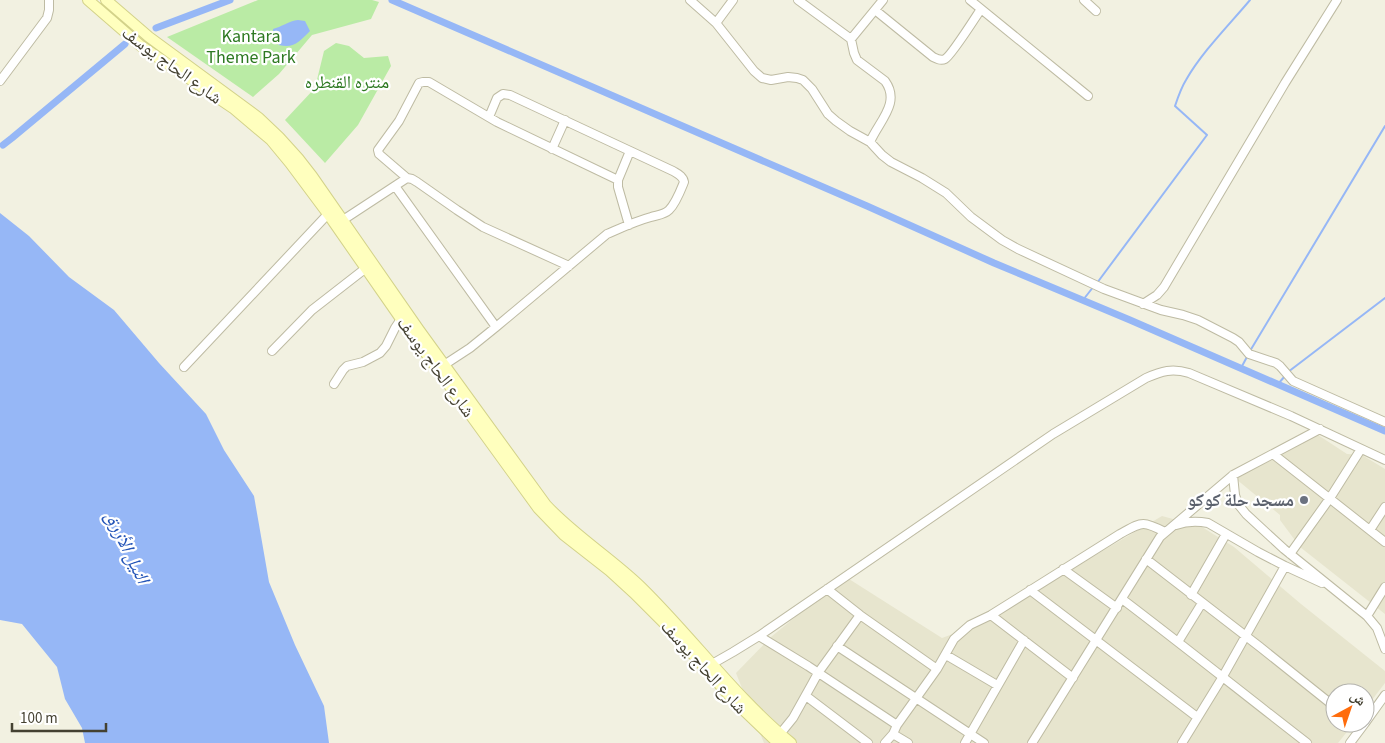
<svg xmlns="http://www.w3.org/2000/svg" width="1385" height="743" font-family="'Source Sans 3','Noto Naskh Arabic',sans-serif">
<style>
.residential{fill:#e7e5ce}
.green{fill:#baeba5}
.water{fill:#96b7f6}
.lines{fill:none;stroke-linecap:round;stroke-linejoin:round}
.stream{stroke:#96b7f6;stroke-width:2}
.canal{stroke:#96b7f6;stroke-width:7}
.minor-casing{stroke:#bebba3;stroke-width:10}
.secondary-casing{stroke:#d3d28a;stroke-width:12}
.minor{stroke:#fff;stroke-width:8}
.secondary{stroke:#ffffbe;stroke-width:10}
.worship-dot{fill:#6b7280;stroke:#fff;stroke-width:2}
.labels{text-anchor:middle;stroke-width:4.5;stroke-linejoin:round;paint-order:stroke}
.park-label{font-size:18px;fill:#2d7921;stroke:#fff}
.street-label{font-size:18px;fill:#444131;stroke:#fff}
.worship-label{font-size:18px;font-weight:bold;fill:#5b616d;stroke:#fff;text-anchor:end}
.water-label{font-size:19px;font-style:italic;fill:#2354b7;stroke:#fff}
</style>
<rect width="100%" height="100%" fill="#f2f1e1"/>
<path class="residential" d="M1318,435L1347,454L1362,455L1385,469V614L1300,547L1280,520V515L1236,479L1238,476L1285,450Z
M1162,516L1202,527L1234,547L1301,604L1385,671V683L1365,709V693H1335V723H1354L1338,743H764L736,673L771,637L805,609L849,579L942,638L991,620L1048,583Z"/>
<path class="green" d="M258,0H372L379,2L371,19L312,35L279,74L253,97L167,37Z
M336,43L349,46L364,58L388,56L391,66L358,125L325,163L285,120L315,88L324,51Z"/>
<path class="water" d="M298,20L305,21L310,31C300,41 294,49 279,45L274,39L273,29C281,27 289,21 298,20Z
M0,213L29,236L69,277L114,310L159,363L206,414L224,450L254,496L269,582L295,645L324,706L329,743H85L82,728L65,699L57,667L22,624L0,620Z"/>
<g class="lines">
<path class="stream" d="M1097,283L1207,135L1175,106C1178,97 1181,88 1186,80C1202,52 1229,25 1250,0
M1083,300L1094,286
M1250,351L1385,126
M1241,368L1248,355
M1288,372L1385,298
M1278,384L1285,376"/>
<path class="canal" d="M392,0L867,206L994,263L1130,320L1385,431
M156,28L230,0
M3,145L12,138L125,44"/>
<defs>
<path id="minor" d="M690,0L716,23L754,71L762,78L771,80L788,77L797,78L803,80L812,89L828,114L836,121L850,131L870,142L882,155L891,162L922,178L946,193L971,217L1002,240L1018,249L1104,289L1161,310L1183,315L1198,320L1233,338L1239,342L1249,354L1276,363L1280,366L1293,381L1385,422
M798,0L851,39
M970,0L1088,96
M1084,0L1096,11
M875,10L933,57C937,59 941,61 945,59C951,56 975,18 981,9
M716,23L733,0
M0,81L47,18L49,10V0
M870,142C879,121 901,103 885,81L857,60L854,53L851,39L883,0
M552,149L565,120
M395,186L496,327
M343,220L407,178
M629,225L618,187V180L630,151
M569,266L483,227L457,210L417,182L412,179L407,178L379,154L378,150L399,121L419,83L423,82H429L497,122L618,180
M1143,304L1157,295L1164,287L1285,83L1337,0
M272,351L312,310L366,268
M444,365L470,348L496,327L607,234C621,228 636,221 651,217C657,215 664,215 669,210C676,203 680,192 684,182C683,176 678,174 673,171L510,95L503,94L497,98L489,117
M184,367L328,214
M334,384L343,370L347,366L363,362L380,353L386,346L395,328L401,319
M1273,454L1385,542
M1233,475L1235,495L1238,504L1246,514L1284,549L1367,616L1377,628L1385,649
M1176,525C1187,521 1197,521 1208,523L1258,552L1285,566L1322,583
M1370,530L1385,507
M1290,554L1330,498L1361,449
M1146,559L1260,647L1335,707
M1063,569L1117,608
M827,589L860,615L937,669
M1030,590L1197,717
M1191,595L1226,534
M1122,599C1184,646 1245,695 1307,743
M991,615L1073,678
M1367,616L1385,587
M759,636L808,666L897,725
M1178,642L1202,603
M837,646L984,743
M946,655L997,685
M712,664L733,652L759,636L1053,434L1146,378C1162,371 1172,368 1189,373L1291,416L1385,460
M806,696L868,743
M1365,723L1385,695
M780,734L793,718L812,684L818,673L860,615
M893,734L908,743
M885,743L893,734L897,725L937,669L954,639L970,625L991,615L1120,534C1142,522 1142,520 1165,532
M965,743L1024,640
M1032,743L1160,537L1233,475L1320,429
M1182,743L1222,678L1285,566
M1350,743L1365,723"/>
<path id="secondary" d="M88,0L141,46L233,108L271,140L290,163L328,214L401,319L538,508L564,535L610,571L634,593L676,635L734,701L778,743
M106,0L149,37L259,118L279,137L298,158L312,176L419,330L546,505C575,536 611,558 641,587C693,638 735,697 791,743"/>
</defs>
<use href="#minor" class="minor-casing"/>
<use href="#secondary" class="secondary-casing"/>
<use href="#minor" class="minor"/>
<use href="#secondary" class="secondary"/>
</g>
<circle class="worship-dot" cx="1304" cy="500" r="5"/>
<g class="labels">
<g class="park-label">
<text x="251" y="42">Kantara<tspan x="251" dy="21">Theme Park</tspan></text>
<text x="347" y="88">منتره القنطره</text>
</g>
<g class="street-label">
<text transform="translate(172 65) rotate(36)" y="6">شارع الحاج يوسف</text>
<text transform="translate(436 367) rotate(54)" y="6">شارع الحاج يوسف</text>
<text transform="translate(704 667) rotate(48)" y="6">شارع الحاج يوسف</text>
</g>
<g class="worship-label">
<text x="1294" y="506">مسجد حلة كوكو</text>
</g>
<g class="water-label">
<text transform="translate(128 547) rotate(64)" y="7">النيل الأزرق</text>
</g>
</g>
<g transform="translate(1350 708) rotate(40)"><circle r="24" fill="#ffffff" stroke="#b4b3ad"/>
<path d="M0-4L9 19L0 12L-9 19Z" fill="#ff6c0b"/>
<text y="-8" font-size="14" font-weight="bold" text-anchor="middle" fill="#444131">ش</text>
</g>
<path d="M12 723v8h94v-8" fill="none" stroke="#444131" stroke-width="2.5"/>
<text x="20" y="723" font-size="15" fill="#444131" stroke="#ffffff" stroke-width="4" paint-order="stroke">100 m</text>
</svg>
